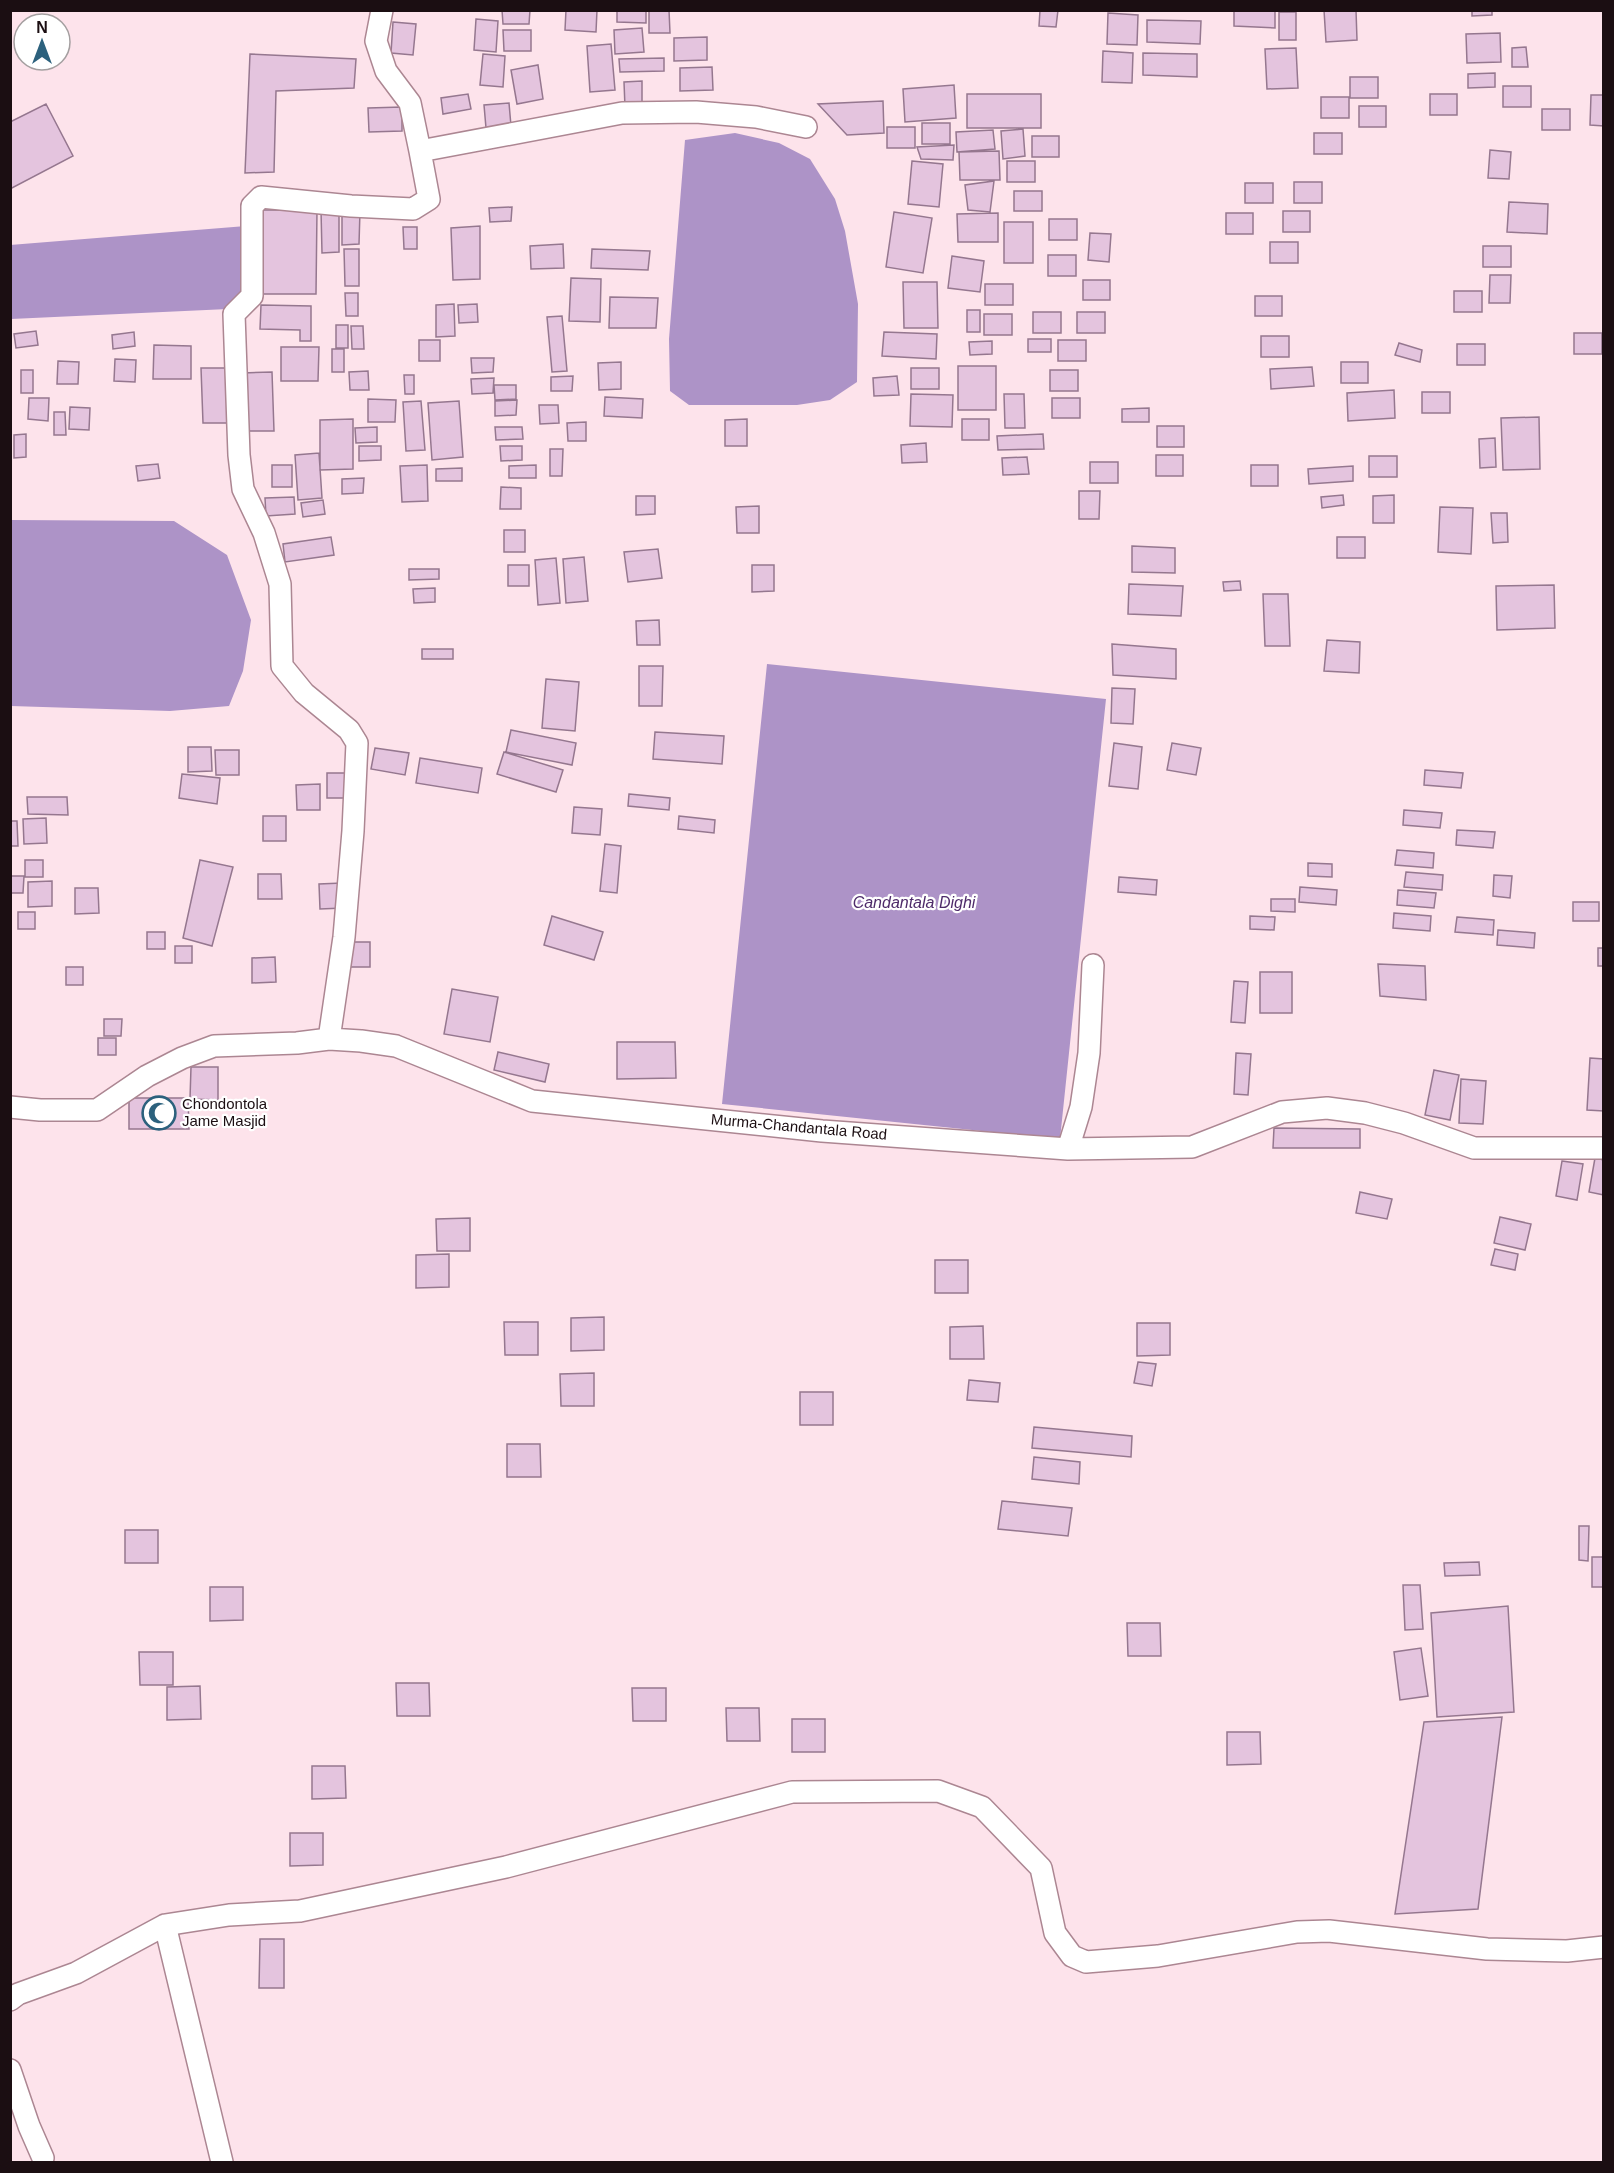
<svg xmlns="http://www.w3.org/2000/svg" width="1614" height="2173" font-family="Arial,sans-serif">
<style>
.water{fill:#ad93c7}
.building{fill:#e4c4de;stroke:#95778f;stroke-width:1.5}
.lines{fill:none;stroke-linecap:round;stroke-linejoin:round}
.minor-casing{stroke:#ac8692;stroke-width:24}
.minor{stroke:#fff;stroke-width:21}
.labels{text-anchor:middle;stroke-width:4.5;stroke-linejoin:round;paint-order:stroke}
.poi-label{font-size:15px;fill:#1b0e12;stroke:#fff;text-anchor:start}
.street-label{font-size:15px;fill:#1b0e12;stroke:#fff}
.water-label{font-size:16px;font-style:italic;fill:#4e2b6a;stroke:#fff}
</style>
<rect width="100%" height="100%" fill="#fde3eb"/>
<path class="water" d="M735,133L779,143L810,159L835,199L845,231L858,304L857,382L830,400L797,405H689L670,391L669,339L685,140Z
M246,226L245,294L228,309L11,319L10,245Z
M11,520L174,521L227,555L251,620L243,671L229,706L170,711L11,706Z
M767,664L1106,699L1060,1139L722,1104Z"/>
<path class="building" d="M502,10H530L529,24H503Z
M566,10H597L596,32L565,30Z
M617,10H646V23L617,22Z
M649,10H669L670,33H649Z
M1040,10H1058L1056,27L1039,26Z
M1234,10H1275V28L1234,26Z
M1324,10H1356L1357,40L1326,42Z
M1472,10H1492V15L1472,16Z
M1279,12H1296V40H1279Z
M1108,13L1138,15L1137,45L1107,44Z
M476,19L498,21L496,52L474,50Z
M1147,20L1201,21L1200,44L1147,42Z
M393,22L416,24L413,55L391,53Z
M642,28L644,52L615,54L614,30Z
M503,30H531V51H504Z
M1500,33L1501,62L1467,63L1466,34Z
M707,37V60L674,61V38Z
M611,44L615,90L590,92L587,46Z
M1526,47L1528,67H1512V48Z
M1296,48L1298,88L1267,89L1265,49Z
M1103,51L1133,53L1132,83L1102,82Z
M1143,53L1197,54V77L1143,75Z
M250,54L356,59L354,88L276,91L274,172L245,173Z
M483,54L505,56L503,87L480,85Z
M664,58V71L620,72L619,59Z
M538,65L543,99L517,104L511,70Z
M712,67L713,90L680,91V68Z
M1495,73V87L1468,88V74Z
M1350,77H1378V98H1350Z
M642,81V107H625L624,82Z
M954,85L956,118L905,122L903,89Z
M1503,86H1531V107H1503Z
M468,94L471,109L443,114L441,98Z
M967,94H1041V128H967Z
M1430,94H1457V115H1430Z
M1591,95H1604V126L1590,125Z
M1321,97H1349V118H1321Z
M883,101L884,133L847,135L818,104Z
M509,103L511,126L486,128L484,105Z
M46,104L73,156L10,189V122Z
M1359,106H1386V127H1359Z
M402,107V131L369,132L368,108Z
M1542,109H1570V130H1542Z
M922,123H950V144H922Z
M887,127H915V148H887Z
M1023,129L1025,156L1003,159L1001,131Z
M993,130L995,149L957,152L956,132Z
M1314,133H1342V154H1314Z
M1032,136H1059V157H1032Z
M954,145L953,160L921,159L917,147Z
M1490,150L1511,152L1509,179L1488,178Z
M999,151L1000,180H960L959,152Z
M912,161L943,164L939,207L908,204Z
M1007,161H1035V182H1007Z
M994,181L990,212L968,210L965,185Z
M1294,182H1322V203H1294Z
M1245,183H1273V203H1245Z
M1014,191H1042V211H1014Z
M1509,202L1548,204L1547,234L1507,232Z
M512,207L511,221L490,222L489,208Z
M258,210H317L316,294H257Z
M321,210H339V252L322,253Z
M342,211H360L359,244L342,245Z
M1283,211H1310V232H1283Z
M894,212L932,218L923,273L886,267Z
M998,213V242H958L957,214Z
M1226,213H1253V234H1226Z
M1049,219H1077V240H1049Z
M1004,222H1033V263H1004Z
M480,226V279L453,280L451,228Z
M403,227H417V249H404Z
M1090,233L1111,234L1109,262L1088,260Z
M1270,242H1298V263H1270Z
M563,244L564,268L531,269L530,246Z
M1483,246H1511V267H1483Z
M344,249H359V286H345Z
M592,249L650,251L648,270L591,268Z
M1048,255H1076V276H1048Z
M952,256L984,261L980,292L948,288Z
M1490,275H1511L1510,303H1489Z
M571,278L601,279L600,322L569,321Z
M1083,280H1110V300H1083Z
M903,282H937L938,328H904Z
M985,284H1013V305H985Z
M1454,291H1482V312H1454Z
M345,293H358V316H346Z
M1255,296H1282V316H1255Z
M610,297L658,298L656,328H609Z
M454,304L455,336L436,337V305Z
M477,304L478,322L459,323L458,305Z
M261,305L311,306V341H300V330L260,329Z
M967,310H980V332H967Z
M1033,312H1061V333H1033Z
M1077,312H1105V333H1077Z
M984,314H1012V335H984Z
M562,316L567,371L552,372L547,317Z
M336,325H348V348H336Z
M351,326H363L364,349H352Z
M36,331L38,345L16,348L14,334Z
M134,332L135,346L113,349L112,335Z
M884,332L937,334L936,359L882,356Z
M1574,333H1602V354H1574Z
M1261,336H1289V357H1261Z
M1028,339H1051V352H1028Z
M419,340H440V361H419Z
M1058,340H1086V361H1058Z
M992,341V354L970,355L969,342Z
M1399,343L1422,350L1420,362L1395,355Z
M1457,344H1485V365H1457Z
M154,345L191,346V379H153Z
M281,347H319L318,381H281Z
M332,349H344V372H332Z
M471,358H494L493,372L472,373Z
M115,359L136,360L135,382L114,381Z
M58,361L79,362L78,384H57Z
M621,362V389L599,390L598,363Z
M1341,362H1368V383H1341Z
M958,366H996V410H958Z
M1312,367L1314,386L1271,389L1270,369Z
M201,368H231L232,423H203Z
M911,368H939V389H911Z
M21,370H33V393H21Z
M1050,370H1078V391H1050Z
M368,371L369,390H350L349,372Z
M272,372L274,431H245L243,373Z
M404,375H414V394H405Z
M573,376L572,391H551V377Z
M897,376L899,395L874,396L873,378Z
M494,378L493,393L472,394L471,379Z
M494,385H516V399L495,400Z
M1394,390L1395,418L1348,421L1347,393Z
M1422,392H1450V413H1422Z
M911,394L953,395L952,427L910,426Z
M1004,394H1024L1025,428H1005Z
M605,397L643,399L642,418L604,416Z
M29,398H49L48,421L28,419Z
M1052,398H1080V418H1052Z
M368,399L396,400L395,422H368Z
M517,400L516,415L495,416V401Z
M421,401L425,450L406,451L403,402Z
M459,401L463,457L432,460L428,403Z
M539,405H558L559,423L540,424Z
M70,407L90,408L89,430L69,429Z
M1149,408V422H1122V409Z
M54,412H65L66,435H54Z
M1539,417L1540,469L1503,470L1501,418Z
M353,419V469L320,470V420Z
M747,419V446H725V420Z
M962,419H989V440H962Z
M586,422V441H568L567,423Z
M1157,426H1184V447H1157Z
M377,427V442L356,443L355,428Z
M495,427H522L523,439L496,440Z
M26,434V457L14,458V435Z
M1043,434L1044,449L998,450L997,436Z
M1495,438L1496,467L1480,468L1479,439Z
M926,443L927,462L902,463L901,445Z
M359,446H381V460L359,461Z
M500,446H522V460L501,461Z
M550,449H563L562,476H550Z
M319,453L322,498L298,500L295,455Z
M1156,455H1183V476H1156Z
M1369,456H1397V477H1369Z
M1027,457L1029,474L1003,475L1002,458Z
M1090,462H1118V483H1090Z
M158,464L160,478L138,481L136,466Z
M272,465H292V487H272Z
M427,465L428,501L402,502L400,466Z
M536,465V478H509V466Z
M1251,465H1278V486H1251Z
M1353,466V481L1309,484L1308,469Z
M462,468V481H436V469Z
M364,478L363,493L342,494V479Z
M501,487L521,488V509H500Z
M1079,491H1100L1099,519H1079Z
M1343,495L1344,505L1322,508L1321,497Z
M1394,495V523H1373V496Z
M636,496H655V514L636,515Z
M294,497L295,514L266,516L265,498Z
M323,500L325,514L303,517L301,503Z
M759,506V533H737L736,507Z
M1440,507L1473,508L1471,554L1438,552Z
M1491,513H1507L1508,542L1493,543Z
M504,530H525V552H504Z
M331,537L334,555L285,562L283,544Z
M1337,537H1365V558H1337Z
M1132,546L1175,548V573L1132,572Z
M658,549L662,578L628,582L624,552Z
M584,557L588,601L566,603L563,559Z
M556,558L560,603L538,605L535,560Z
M508,565H529V586H508Z
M752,565H774V591L752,592Z
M409,569H439V579L409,580Z
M1240,581L1241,590L1224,591L1223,582Z
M1129,584L1183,586L1181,616L1128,614Z
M1554,585L1555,628L1497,630L1496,586Z
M435,588V602L414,603L413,589Z
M1263,594H1288L1290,646H1265Z
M659,620L660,645H637L636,621Z
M1327,640L1360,642L1359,673L1324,671Z
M1112,644L1176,649V679L1113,675Z
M422,649H453V659H422Z
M639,666H663L662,706H639Z
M546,679L579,682L575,731L542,728Z
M1112,688L1135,689L1133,724L1111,723Z
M511,730L576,743L572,765L506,752Z
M655,732L724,736L722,764L653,759Z
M1114,743L1142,747L1138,789L1109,786Z
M1172,743L1201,748L1196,775L1167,770Z
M188,747H211L212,771L188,772Z
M375,748L409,753L405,775L371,769Z
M215,750H239V775H216Z
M504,752L563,770L556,792L497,774Z
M420,758L482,768L478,793L416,783Z
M1425,770L1463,773L1461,788L1424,785Z
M327,773H351V798H327Z
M182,774L220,778L217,804L179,798Z
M320,784V810H297L296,785Z
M629,794L670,798L669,810L628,806Z
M27,797H67L68,815L28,814Z
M574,807L602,809L600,835L572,833Z
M1404,810L1442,813L1440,828L1403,825Z
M263,816H286V841H263Z
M679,816L715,820L714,833L678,829Z
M46,818L47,843L24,844L23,819Z
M10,821H17L18,846H10Z
M1457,830L1495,832L1493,848L1456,845Z
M605,844L621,846L617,893L600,891Z
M1397,850L1434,853L1433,868L1395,865Z
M25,860H43V877H25Z
M200,860L233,867L212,946L183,938Z
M1308,863L1332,864V877L1308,876Z
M1406,872L1443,875L1442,890L1404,887Z
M258,874H281L282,899H258Z
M1494,875L1512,876L1510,898L1493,896Z
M10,876H24L23,893H10Z
M1119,877L1157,880L1156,895L1118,892Z
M52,881V906L28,907V882Z
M342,883L343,908L320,909L319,884Z
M1300,887L1337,890L1336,905L1299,902Z
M75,888H98L99,913L75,914Z
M1398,890L1436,893L1434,908L1397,905Z
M1271,899H1295V912L1271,911Z
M1573,902H1599V921H1573Z
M18,912H35V929H18Z
M1394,913L1431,916L1430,931L1393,928Z
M552,916L603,932L594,960L544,945Z
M1250,916L1275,917L1274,930L1250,929Z
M1457,917L1494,920L1493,935L1455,932Z
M1498,930L1535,933L1534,948L1497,945Z
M147,932H165V949H147Z
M347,942H370V967H347Z
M175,946H192V963H175Z
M1598,948H1604V966H1598Z
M275,957L276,982L252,983V958Z
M1378,964L1425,966L1426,1000L1380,996Z
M66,967H83V985H66Z
M1260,972H1292V1013H1260Z
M1234,981L1248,982L1245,1023L1231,1022Z
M452,989L498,997L490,1042L444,1034Z
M104,1019H122L121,1036H104Z
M98,1038H116V1055H98Z
M617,1042H675L676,1078L617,1079Z
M498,1052L549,1064L545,1082L494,1070Z
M1236,1053L1251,1054L1248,1095L1234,1094Z
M1590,1058L1604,1059V1111L1587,1110Z
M191,1067H218V1100L190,1099Z
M1434,1070L1459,1075L1450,1120L1425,1115Z
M1461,1079L1486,1081L1483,1124L1459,1123Z
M129,1098H188L189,1129H129Z
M1274,1128L1360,1129V1148H1273Z
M1595,1158L1604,1160V1195L1589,1192Z
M1562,1161L1583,1164L1577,1200L1556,1196Z
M1360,1192L1392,1199L1387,1219L1356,1213Z
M1500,1217L1531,1224L1525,1250L1494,1243Z
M470,1218V1251H437L436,1219Z
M1495,1249L1518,1254L1515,1270L1491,1265Z
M449,1254V1287L416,1288V1255Z
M935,1260H968V1293H935Z
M604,1317V1350L571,1351V1318Z
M504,1322H538V1355H505Z
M1137,1323H1170V1355L1137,1356Z
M983,1326L984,1359H950V1327Z
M1138,1362L1156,1364L1152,1386L1134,1383Z
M594,1373V1406H561L560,1374Z
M969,1380L1000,1383L998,1402L967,1400Z
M800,1392H833V1425H800Z
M1034,1427L1132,1436L1131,1457L1032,1448Z
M507,1444H540L541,1477H507Z
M1034,1457L1080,1462L1079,1484L1032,1479Z
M1002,1501L1072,1508L1068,1536L998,1529Z
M1579,1526H1589L1588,1561L1579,1560Z
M125,1530H158V1563H125Z
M1592,1557H1604V1587H1592Z
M1479,1562L1480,1575L1445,1576L1444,1563Z
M1403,1585H1420L1423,1629L1405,1630Z
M210,1587H243V1620L210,1621Z
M1508,1606L1514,1712L1437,1717L1431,1613Z
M1127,1623H1160L1161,1656H1128Z
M1421,1648L1428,1696L1400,1700L1394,1652Z
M139,1652H173V1685H140Z
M396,1683H429L430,1716H397Z
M200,1686L201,1719L167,1720V1687Z
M632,1688H666V1721H633Z
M726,1708H759L760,1741H727Z
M1502,1717L1478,1909L1395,1914L1424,1722Z
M792,1719H825V1752H792Z
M1227,1732H1260L1261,1764L1227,1765Z
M312,1766H345L346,1798L312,1799Z
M290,1833H323V1865L290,1866Z
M260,1939H284V1988H259Z"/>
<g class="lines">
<defs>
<path id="minor" d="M382,10L376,41L386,71L410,103L420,151L622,113L696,112L756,117L806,127
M329,1039L344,937L353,831L357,743L349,730L304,693L282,666L280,584L264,533L243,489L239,455L234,314L252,296V206L261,197L351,206L413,209L429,199L420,151
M10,1107L40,1110H97L147,1076L182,1058L214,1046L297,1043L329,1039L361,1041L396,1046L532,1101L822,1131L1068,1149L1192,1147L1282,1112L1327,1108L1365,1113L1404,1123L1474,1148H1604
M1068,1149L1081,1107L1089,1053L1093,965
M165,1925L222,2162
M10,2000L18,1994L76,1973L165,1925L229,1915L300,1911L506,1867L792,1792L938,1791L982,1807L1041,1868L1055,1933L1072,1956L1086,1962L1158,1956L1297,1932L1329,1931L1487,1949L1567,1951L1604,1947
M10,2070L29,2126L43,2158"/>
</defs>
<use href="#minor" class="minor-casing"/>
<use href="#minor" class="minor"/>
</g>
<defs>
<symbol id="mosque-ring" viewBox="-11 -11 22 22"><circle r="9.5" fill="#fff" stroke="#2c617d" stroke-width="1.5"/><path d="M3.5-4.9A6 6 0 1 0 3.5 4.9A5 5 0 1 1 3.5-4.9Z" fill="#2c617d"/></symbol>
</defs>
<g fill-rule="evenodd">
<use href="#mosque-ring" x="140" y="1094" width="38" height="38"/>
</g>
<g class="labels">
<g class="poi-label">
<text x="182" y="1109">Chondontola<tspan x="182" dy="17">Jame Masjid</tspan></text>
</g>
<g class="street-label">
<text transform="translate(799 1127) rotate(5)" y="5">Murma-Chandantala Road</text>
</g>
<g class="water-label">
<text x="914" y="908">Candantala Dighi</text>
</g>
</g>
<rect width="1614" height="2173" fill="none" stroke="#1b0e12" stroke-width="24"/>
<g transform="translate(42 42)"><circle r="28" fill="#ffffff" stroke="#a49fa0" stroke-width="1.5"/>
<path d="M0-4.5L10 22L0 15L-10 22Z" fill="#2c617d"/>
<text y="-9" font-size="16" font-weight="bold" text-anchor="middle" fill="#1b0e12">N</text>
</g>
</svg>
